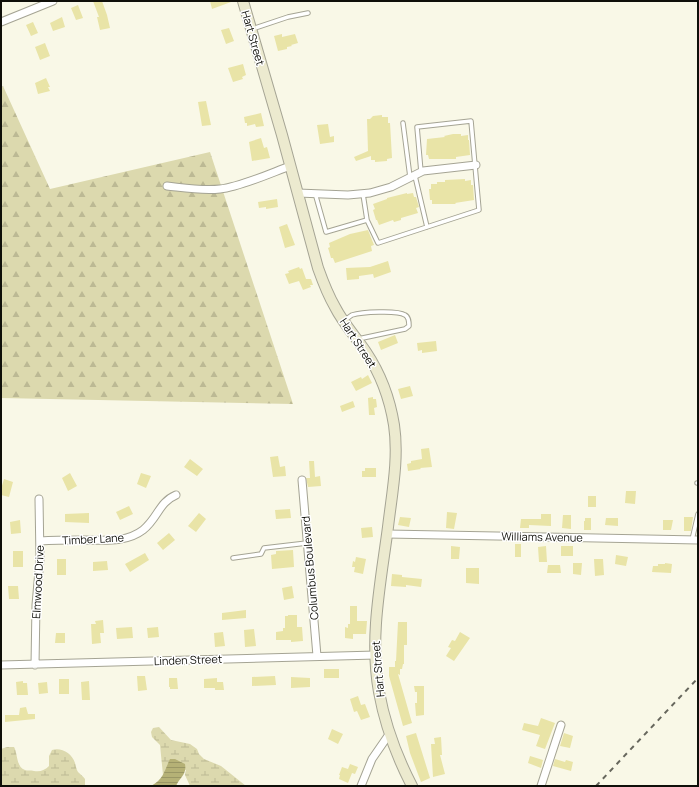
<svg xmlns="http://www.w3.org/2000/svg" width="699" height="787" font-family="Manrope,sans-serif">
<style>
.forest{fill:url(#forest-firs)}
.wetland{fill:url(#wetland-marsh)}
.water{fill:url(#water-rules)}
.building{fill:#e9e4a7}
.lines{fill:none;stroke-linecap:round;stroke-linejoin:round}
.service-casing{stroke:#a5a494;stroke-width:5.5}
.minor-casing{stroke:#a5a494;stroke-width:9}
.secondary-casing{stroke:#a5a494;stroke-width:12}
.service{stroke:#fff;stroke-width:3.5}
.minor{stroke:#fff;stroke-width:7}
.secondary{stroke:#eceacf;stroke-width:10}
.rail{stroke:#67675d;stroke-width:2;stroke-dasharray:5 5;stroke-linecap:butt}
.labels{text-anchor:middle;stroke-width:3;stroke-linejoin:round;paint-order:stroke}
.street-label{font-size:11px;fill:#0f0f09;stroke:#fff}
</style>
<defs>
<pattern id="forest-firs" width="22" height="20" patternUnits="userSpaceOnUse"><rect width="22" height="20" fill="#dcd9ae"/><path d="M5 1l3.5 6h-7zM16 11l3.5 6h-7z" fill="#bcb994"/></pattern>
<pattern id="wetland-marsh" width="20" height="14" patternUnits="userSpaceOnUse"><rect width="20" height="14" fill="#dcd9ae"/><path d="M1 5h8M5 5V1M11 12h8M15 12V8" fill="none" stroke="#bcb994"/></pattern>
<pattern id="water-rules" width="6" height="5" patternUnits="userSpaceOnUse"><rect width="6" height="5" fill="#b5b176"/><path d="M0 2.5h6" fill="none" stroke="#9a9765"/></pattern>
</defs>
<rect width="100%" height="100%" fill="#f9f8e7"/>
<path class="forest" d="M3,86L50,189L210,152L293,404L1,398V88Z"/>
<path class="wetland" d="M159,727L171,740L190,744L197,749L199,754L204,759L221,766L246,786H190L185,775L186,770L168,764L166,770L163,775L160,745L152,737L151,732L153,728Z
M7,747H14C18,754 16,767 25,770C27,771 31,770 34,771C41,772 45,770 49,766V756L52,750C61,747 72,753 75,763C76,766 76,769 78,772C80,774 83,776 85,779V786H1V749Z"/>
<path class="water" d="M170,759H175L185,764C187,775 180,777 176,786H151C164,779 164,771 170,759Z"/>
<path class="building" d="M93,1H102L107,15L110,28L100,30L97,17H99Z
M210,1H231V2L212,9Z
M78,5L83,18L76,20L71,8Z
M62,17L65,27L53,31L50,23Z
M33,22L38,33L31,36L26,25Z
M229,28L234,41L226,44L221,30Z
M282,34V37L295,34L298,43L291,45L292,46L287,47V49L278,51L274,36Z
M45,43L50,56L40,60L35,47Z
M243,64L246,75L242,77L243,79L233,82L228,68Z
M46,78L50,87H48L50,91L38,94L35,83Z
M206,101L211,125L202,126L198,102Z
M261,113L264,126L256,127L255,124L247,126V123H245L244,117Z
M382,115V117H388V123H390L392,158L387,159V161L375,162V160H371V156L356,161L354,157L368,151L367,119H370L373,116Z
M328,124L330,137L334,136V142L320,144L317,125Z
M453,134H461V136L468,135V140H469L470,155L456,157V159H429L428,155H426L427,139L445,137L444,136Z
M261,138L264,148L267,147L270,158L252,161L249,142Z
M465,179V181L471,180V185H473L474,200L455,203L456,204H432V200H430L429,189H431V184H437V182H445V180Z
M407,193V194L413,193L414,197H416L419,207L416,208L418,213L401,218V220L394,222L393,220L379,225L377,220H376L373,210L375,209L373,204L387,199V198Z
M277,199L278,207L266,209V207L259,208L258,202Z
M287,224L295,245L285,248L279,227Z
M368,230L374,245L371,246L372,251L335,263L333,258H331L329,251L328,248L330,247L329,243L350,234Z
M388,261L391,272L374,278L373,274L359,276V279L347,280L346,268L370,267Z
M299,267L300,269L302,268L306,279H311L313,285H310L311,287L303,290L299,281L289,284L285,274L289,273L288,271Z
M395,335L398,343L381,350L378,342Z
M436,341L437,351L422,353V350L418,351L417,343Z
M368,375L372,383L356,391L351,382L361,377L362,379Z
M410,386L413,396L401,399L398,389Z
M373,397V399H376L377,407L374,408L375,415H369L368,398Z
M353,401L355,407L342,412L340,406Z
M429,448L432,467L420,468L421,469L408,471L407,464L411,463V461L422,459L421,449Z
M278,456L280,467L285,466L286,476L273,477L270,457Z
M190,459L203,469L197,476L184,467Z
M309,461H314L315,477L320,476L321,486L308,487L306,478H310Z
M365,468H376V477H362V471H365Z
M70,473L77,486L68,491L62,478Z
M141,473L151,476L146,488L137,484Z
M4,479L13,482L9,497L1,495V489Z
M626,491H636L635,504L625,503Z
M588,496H596V507H588Z
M129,506L133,514L120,520L116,512Z
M290,509L291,518L276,519L275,510Z
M447,512L457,513L454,529L446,528Z
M89,513V523L65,522V514Z
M199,513L206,519L196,532L188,526Z
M541,514H551V526L529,525V528H520L521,519H541Z
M563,515H571V529L562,528Z
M400,517L411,518L409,527L398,525Z
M684,517H693L691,531H684Z
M585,518H591V530H584V521H585Z
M606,518H618V526L605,525Z
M20,520L21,533L11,534L10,522Z
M663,520H673L671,530H663Z
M372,527L373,537L362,538L361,528Z
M169,533L175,540L163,550L157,543Z
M515,544H521V557H515Z
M451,546L460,547L459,559H451Z
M546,546L547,562H539L538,547Z
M561,546H573V556H561Z
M293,550L294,567L272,569L271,555L276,554V551Z
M13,551H23V567H13Z
M145,553L149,560L130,572L125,564Z
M616,555L628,557L626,566L615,564Z
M356,557L366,559L363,574L354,572L355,567H352L353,561L355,562Z
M57,559H66V575H57Z
M594,559H603L604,575L595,576Z
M107,561L108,570L93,571V562Z
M573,563H582L581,575L573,574Z
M665,563L672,564L671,573L652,572L653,566H658V564H665Z
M548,565H560L561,573H547Z
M466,568H479V584L466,583Z
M392,574L402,575V577L422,579L421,587L406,585V587L391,586Z
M8,586H18L19,599H9Z
M292,586L294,598L284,600L282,588Z
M350,606H357V621H367L366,634H353V639L345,638V627L348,628V624H350Z
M246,610V618L222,620V613Z
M288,615H297V627H302L303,641L291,642V640H276V632L283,631V628H285V616H288Z
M103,620L104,633H100L101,643L92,644L91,624H96L95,621Z
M398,622H407V645H404V664H403L402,669H400V675L398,674L412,723L403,726L389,676V667H395V661H396Z
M132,627L133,638L117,639L116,628Z
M158,627L159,637L148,638L147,628Z
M254,629L256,646L245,647L244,630Z
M223,632L225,646L215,647L214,633Z
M460,632L470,638L454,661L446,656L451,648L448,647L452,640L455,641Z
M56,633H65V643H55Z
M324,669H339V678H324Z
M137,676H145L147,690L138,691Z
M275,676L276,685L252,686V677Z
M291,677L310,678V687L291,688Z
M169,678H177L178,689H170V687H169Z
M217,678V682H223L224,690H215V688H204V679Z
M59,679H69V694H59Z
M23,681V683H27L28,695H17L16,682Z
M89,681L90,700H82L81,682Z
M47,682L48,693L39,694L38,683Z
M414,686H424V715L416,716L415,703H417V692H415Z
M358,696L361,705L365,704L370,717L361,720L357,711L354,712L350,699Z
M26,707L28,714H35V719L5,722V715H19L20,708Z
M541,718L555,723L545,749L536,746L540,735L522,730L524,723L538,726Z
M332,729L343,734L338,744L328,739Z
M416,733L430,778L421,782L410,753L406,736Z
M564,733L573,736L570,748L560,746Z
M441,737L442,755H440L445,774L433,777L431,744H435L434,738Z
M530,756L543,760L541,768L528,763Z
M555,759L565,762L566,760L573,762L571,771L553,766Z
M350,764L358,767L355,774L352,773L348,783L339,779L340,775H339L342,767L348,769Z"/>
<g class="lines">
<defs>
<path id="service" d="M252,29L288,17L308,13
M403,123L410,177
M415,176L427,227
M315,193L326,232L367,220L378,243L479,210L471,121L417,127L421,172
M363,194L367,220
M344,321C347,319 350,316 352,315C361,312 398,310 405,315C409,317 409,322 409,326L405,329L358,339
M697,483H698
M692,540L698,514
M233,558L261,554L264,548L307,543"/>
<path id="minor" d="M1,22L53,1
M167,186C185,188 202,191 220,189C240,187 271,173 290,166
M298,193L348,195L370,193L391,187L423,171L476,165
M302,480L317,656
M387,534L698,540
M40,541C55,540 69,540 84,540C104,540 126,543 143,530C158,518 159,502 176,495
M1,665L376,655
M35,665L36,605L40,559L39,499
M361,786L372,759L390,733
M541,786L561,725"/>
<path id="secondary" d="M243,1L282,135L318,268C323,282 328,295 335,307C343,323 356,337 366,352C380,373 390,400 394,425C399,458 392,493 388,527C381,581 369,637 379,692C385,725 397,757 412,786"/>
</defs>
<use href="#service" class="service-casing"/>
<use href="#minor" class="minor-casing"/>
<use href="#secondary" class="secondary-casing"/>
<use href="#service" class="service"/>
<use href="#minor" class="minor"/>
<use href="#secondary" class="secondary"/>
<path class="rail" d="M596,786L698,678"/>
</g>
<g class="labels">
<g class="street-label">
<text transform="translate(253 38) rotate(74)" y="4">Hart Street</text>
<text transform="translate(358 343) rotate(57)" y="4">Hart Street</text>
<text transform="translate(542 537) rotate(1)" y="4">Williams Avenue</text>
<text transform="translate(93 539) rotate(-3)" y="4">Timber Lane</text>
<text transform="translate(310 568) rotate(-95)" y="4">Columbus Boulevard</text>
<text transform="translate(38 582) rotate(-87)" y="4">Elmwood Drive</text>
<text transform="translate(188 660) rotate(-2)" y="4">Linden Street</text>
<text transform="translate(378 669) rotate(-95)" y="4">Hart Street</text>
</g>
</g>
<rect width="699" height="787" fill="none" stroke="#0f0f09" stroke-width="4"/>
</svg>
